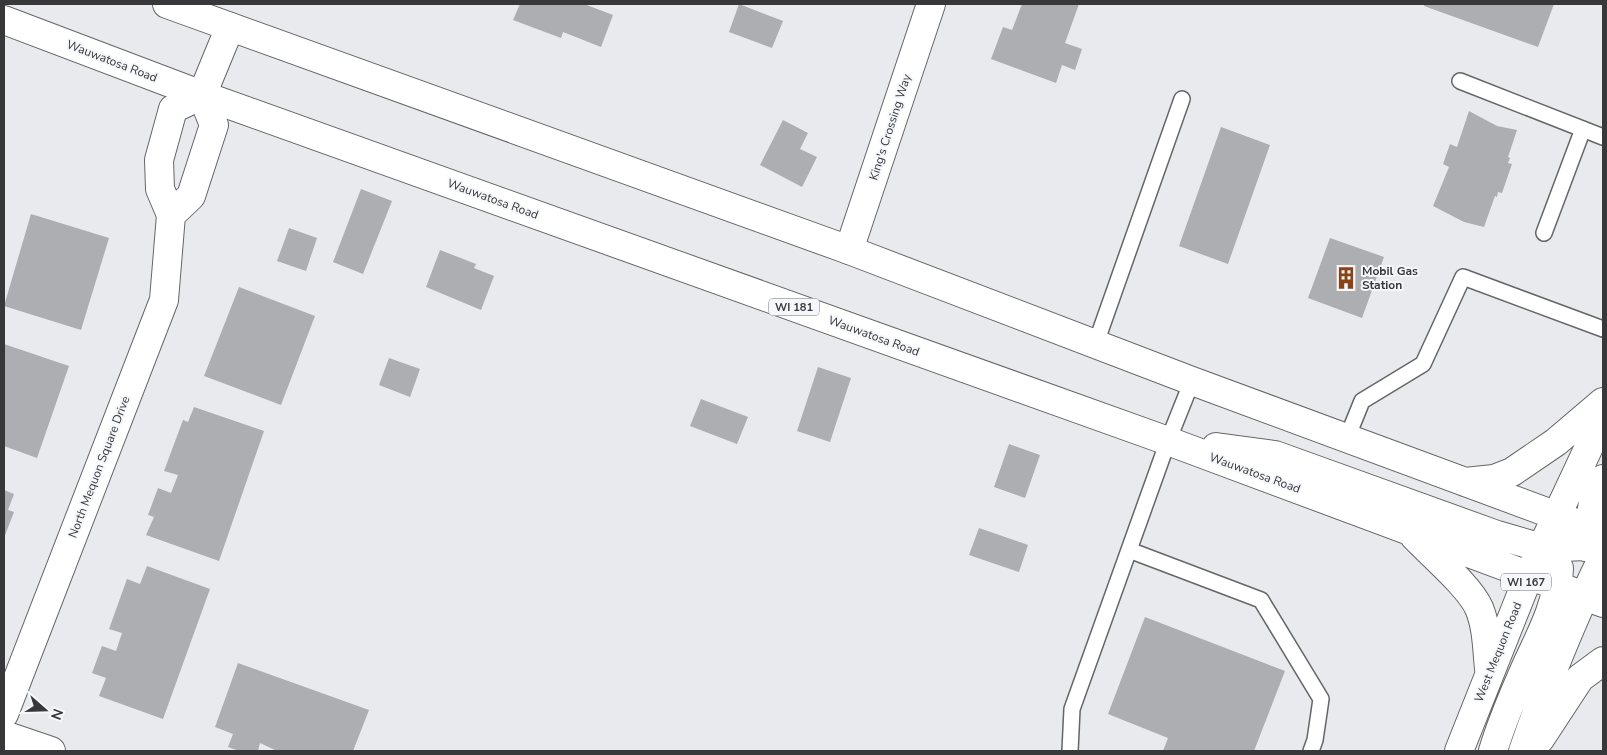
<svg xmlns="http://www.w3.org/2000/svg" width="1607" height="755" font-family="'Nunito Sans',sans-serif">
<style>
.building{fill:#acaeb1}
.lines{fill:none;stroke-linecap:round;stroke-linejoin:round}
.lane-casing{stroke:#646668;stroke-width:18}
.street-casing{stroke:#646668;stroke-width:30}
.primary-casing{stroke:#646668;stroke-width:30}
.lane{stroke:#fff;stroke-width:15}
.street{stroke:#fff;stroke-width:28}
.primary{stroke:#fff;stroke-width:28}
.labels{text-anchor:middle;stroke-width:4;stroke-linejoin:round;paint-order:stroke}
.shield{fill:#f5f7fb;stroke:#717174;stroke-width:1}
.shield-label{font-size:11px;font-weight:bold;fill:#38383a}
.street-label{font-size:12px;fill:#38383a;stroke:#f5f7fb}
.poi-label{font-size:12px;font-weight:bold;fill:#38383a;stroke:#f5f7fb;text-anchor:start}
</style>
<rect width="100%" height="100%" fill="#e8eaed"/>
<path class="building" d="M520,4H584L613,15L601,47L563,32L561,38L513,20Z
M739,4L783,21L772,48L729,32Z
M1022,4H1079L1065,43L1082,49L1075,70L1062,65L1056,83L991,59L1003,27L1012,30Z
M1424,4H1554L1538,47L1424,6Z
M1469,111L1497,126L1517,130L1508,157L1510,158L1508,163L1512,164L1502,193L1498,192L1497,197L1495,196L1484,227L1464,222L1433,206L1449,167L1443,164L1450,144L1457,147Z
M783,120L808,133L800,149L817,157L802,187L760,165Z
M1221,127L1270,145L1228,264L1179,246Z
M361,189L392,201L363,274L333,262Z
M31,214L109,238L81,330L4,306Z
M289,228L317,238L306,271L277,261Z
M1330,238L1384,257L1362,318L1308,298Z
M440,250L476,264L474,268L494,276L481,310L426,287Z
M239,287L315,316L281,405L204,376Z
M4,344L69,366L37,458L4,446Z
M389,358L420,369L410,397L379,385Z
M818,367L851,378L830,442L797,431Z
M701,399L748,417L737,444L690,426Z
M194,407L264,431L219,561L146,535L154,517L148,515L158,488L171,493L178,475L164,471L183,420L188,422Z
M1009,444L1040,455L1025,498L994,487Z
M4,490L14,494L8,510L14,512L4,538Z
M979,528L1028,545L1019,572L969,555Z
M147,566L210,589L163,719L99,696L106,678L92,673L102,646L116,651L122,633L109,629L127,579L140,584Z
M1145,617L1285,671L1254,751H1163L1168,738L1108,714Z
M238,663L369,710L353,751H277L260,743L258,751H239L228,747L233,734L215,727Z"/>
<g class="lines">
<defs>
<path id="lane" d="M1460,81L1603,137
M1544,233L1583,129
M1096,343L1182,99
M1347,438L1362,401L1423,364L1463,277L1603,329
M1129,550L1261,600L1321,699L1315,740L1311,751
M1070,751L1072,709L1168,441L1192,381"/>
<path id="street" d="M171,215L191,196L214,125L202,95
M849,250L931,4
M4,714L164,300L171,215L160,189L159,160L173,109L202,95L230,27
M4,735L51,751"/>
<path id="primary" d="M167,4L849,250L1192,381L1603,533
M4,20L202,95L1168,441L1603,603
M1216,447L1275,455L1497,535L1542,548L1585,546L1603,540
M1465,482L1494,479L1512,472L1556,442L1603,402
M1414,536C1431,554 1470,587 1479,608C1487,627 1487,649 1489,669
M1585,547L1593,503L1603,479
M1540,739L1580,678L1603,661
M1459,751L1529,575L1603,417
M1493,751C1502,721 1515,691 1528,662C1542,632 1558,602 1559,568
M1523,751C1546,685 1572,619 1603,557"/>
</defs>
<use href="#lane" class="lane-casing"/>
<use href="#street" class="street-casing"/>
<use href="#primary" class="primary-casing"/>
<use href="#lane" class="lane"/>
<use href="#street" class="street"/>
<use href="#primary" class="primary"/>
</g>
<defs>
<symbol id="building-bare" viewBox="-9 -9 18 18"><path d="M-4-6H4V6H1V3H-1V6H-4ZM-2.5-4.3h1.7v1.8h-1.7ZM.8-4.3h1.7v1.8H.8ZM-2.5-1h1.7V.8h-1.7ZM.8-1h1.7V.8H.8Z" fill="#884416" stroke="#f5f7fb" stroke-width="2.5" paint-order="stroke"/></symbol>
</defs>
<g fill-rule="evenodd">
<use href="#building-bare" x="1330" y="262" width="32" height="32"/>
</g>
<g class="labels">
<g class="shield">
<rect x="769" y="298.5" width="50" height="17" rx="4"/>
<rect x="1501" y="573.5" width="50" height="17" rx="4"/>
</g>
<g class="shield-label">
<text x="794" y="311">WI 181</text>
<text x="1526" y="586">WI 167</text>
</g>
<g class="street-label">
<text transform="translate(112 61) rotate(21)" y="4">Wauwatosa Road</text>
<text transform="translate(890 127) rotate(-72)" y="4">King's Crossing Way</text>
<text transform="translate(493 199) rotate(20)" y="4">Wauwatosa Road</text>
<text transform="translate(874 336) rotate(20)" y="4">Wauwatosa Road</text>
<text transform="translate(99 467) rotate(-69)" y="4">North Mequon Square Drive</text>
<text transform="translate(1255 473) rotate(20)" y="4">Wauwatosa Road</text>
<text transform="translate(1498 652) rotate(-68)" y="4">West Mequon Road</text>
</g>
<g class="poi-label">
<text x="1362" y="275">Mobil Gas<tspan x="1362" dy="14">Station</tspan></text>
</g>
</g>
<rect width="1607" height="755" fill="none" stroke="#38383a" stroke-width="10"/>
<g transform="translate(45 710) rotate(110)" stroke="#f5f7fb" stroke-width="4" paint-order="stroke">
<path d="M0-4L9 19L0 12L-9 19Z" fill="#38383a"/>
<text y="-8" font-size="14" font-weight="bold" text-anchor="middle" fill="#38383a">N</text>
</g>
</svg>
